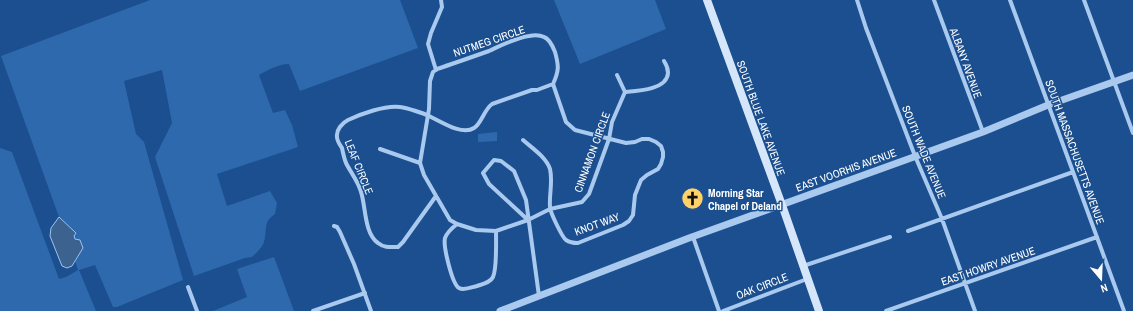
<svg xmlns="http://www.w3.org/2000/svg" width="1133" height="311" font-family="'Archivo Narrow',sans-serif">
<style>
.green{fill:#2e69ad}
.water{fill:#3c6290;stroke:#9cc4f0}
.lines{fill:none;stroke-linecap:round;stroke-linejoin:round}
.minor{stroke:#a9c9ee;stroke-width:4}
.tertiary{stroke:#a9c9ee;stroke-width:7}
.secondary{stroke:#d6e6fa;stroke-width:8}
.labels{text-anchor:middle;stroke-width:3;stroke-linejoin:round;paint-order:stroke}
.street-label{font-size:11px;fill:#fff;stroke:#1b4f8f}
.poi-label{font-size:11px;font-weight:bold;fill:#fff;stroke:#1b4f8f;text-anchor:start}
</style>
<rect width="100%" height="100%" fill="#1b4f8f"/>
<path class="green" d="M150,0H400L418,48L300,91L289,64C278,64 268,70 259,75L273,113L285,110L292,125L298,147L217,174L227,206L270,191L277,203L275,214C262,223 268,229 264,242C262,248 256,253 252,257L245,258L194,276L155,157L172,123L162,70L124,81L136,134L144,142L183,280L117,307H113L95,265L79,270L96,311H0V148L12,152L59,279L66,277L78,270L75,261L79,256L74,236L75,235L74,231L59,217L1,56Z
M554,0H655L666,29L580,64Z
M497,132V141L478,142V134Z
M274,257L294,311H213L247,297L237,269Z"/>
<path class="water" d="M59,217L76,233L74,236L75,239L80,240L83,248L72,266L67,268L62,266L50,236L51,228Z"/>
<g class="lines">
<path class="minor" d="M857,0L866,28L915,156L942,219L975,311
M934,0L983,132
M1010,0L1124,311
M1084,0L1133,133
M436,70L428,44L431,33L442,7L441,0
M553,84C559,71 559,66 555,52C553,47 550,39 544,37C540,35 534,35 529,36C515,38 502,45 489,51C472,57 455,63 437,69L433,72L430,81L429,109L420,163L424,175L450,220L457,224L476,230L496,231L528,220L550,209L582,202L589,194L609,139L612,122L625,92L617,75
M625,92C637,91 667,90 668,73C668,69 666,64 664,61
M380,149L420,163
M436,196L403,242L398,247C391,247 384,248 378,243C364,233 366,207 361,192C358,181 351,173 346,163C344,158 343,153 342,148C340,145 337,141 337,137C336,130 342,123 348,120C361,114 385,105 400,107C407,108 423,113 429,116C440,121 462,136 474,128C481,124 484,110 492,104L532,90H537L553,84L566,122L575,130L626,143L635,142L642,139H649L656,142L661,146L663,152V157L661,164L658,169L647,175L641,180L635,195L633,215L629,221L623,225L578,243C573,243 569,242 566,240C562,237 550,212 550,207C549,194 553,182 550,169C546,157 532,148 523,140
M528,220L489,184L483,173L494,160L501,161L514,171L526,200L539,296
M457,224C452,228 447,232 445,238C443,246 452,284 459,288C464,291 472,287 477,286C483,284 490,283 493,277C497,269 496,241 496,231
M334,226L337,227L340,232L354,264L371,311
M908,231L1073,172
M693,237L719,311
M803,266L890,237
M188,287L197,311
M313,311L365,293
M723,311L807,279
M886,311L1097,237"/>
<path class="tertiary" d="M500,311L689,238L983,132L1048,105L1133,75"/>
<path class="secondary" d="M707,0L782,205L819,311"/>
</g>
<defs>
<symbol id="church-disc" viewBox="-11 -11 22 22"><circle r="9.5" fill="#ffd166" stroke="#1b4f8f"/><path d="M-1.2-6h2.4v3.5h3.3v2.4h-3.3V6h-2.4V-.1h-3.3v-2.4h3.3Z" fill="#111"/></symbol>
</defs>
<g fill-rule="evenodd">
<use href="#church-disc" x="680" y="186" width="25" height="25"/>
</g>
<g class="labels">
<g class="street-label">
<text transform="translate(489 41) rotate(-19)" y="4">NUTMEG CIRCLE</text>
<text transform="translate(966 63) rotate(70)" y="4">ALBANY AVENUE</text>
<text transform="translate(761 118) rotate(70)" y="4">SOUTH BLUE LAKE AVENUE</text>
<text transform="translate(592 152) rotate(-70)" y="4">CINNAMON CIRCLE</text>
<text transform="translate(924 152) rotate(68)" y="4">SOUTH WADE AVENUE</text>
<text transform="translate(1075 152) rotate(70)" y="4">SOUTH MASSACHUSETTS AVENUE</text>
<text transform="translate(359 167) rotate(68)" y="4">LEAF CIRCLE</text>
<text transform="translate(846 170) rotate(-20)" y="4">EAST VOORHIS AVENUE</text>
<text transform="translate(597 224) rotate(-20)" y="4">KNOT WAY</text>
<text transform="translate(988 266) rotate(-19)" y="4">EAST HOWRY AVENUE</text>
<text transform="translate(762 286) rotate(-21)" y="4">OAK CIRCLE</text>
</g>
<g class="poi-label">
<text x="708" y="197">Morning Star<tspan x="708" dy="13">Chapel of Deland</tspan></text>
</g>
</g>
<g transform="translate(1101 279) rotate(161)" stroke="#1b4f8f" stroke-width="3" paint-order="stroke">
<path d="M0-3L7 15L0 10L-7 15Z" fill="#ffffff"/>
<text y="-6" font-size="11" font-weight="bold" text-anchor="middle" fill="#ffffff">N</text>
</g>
</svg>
